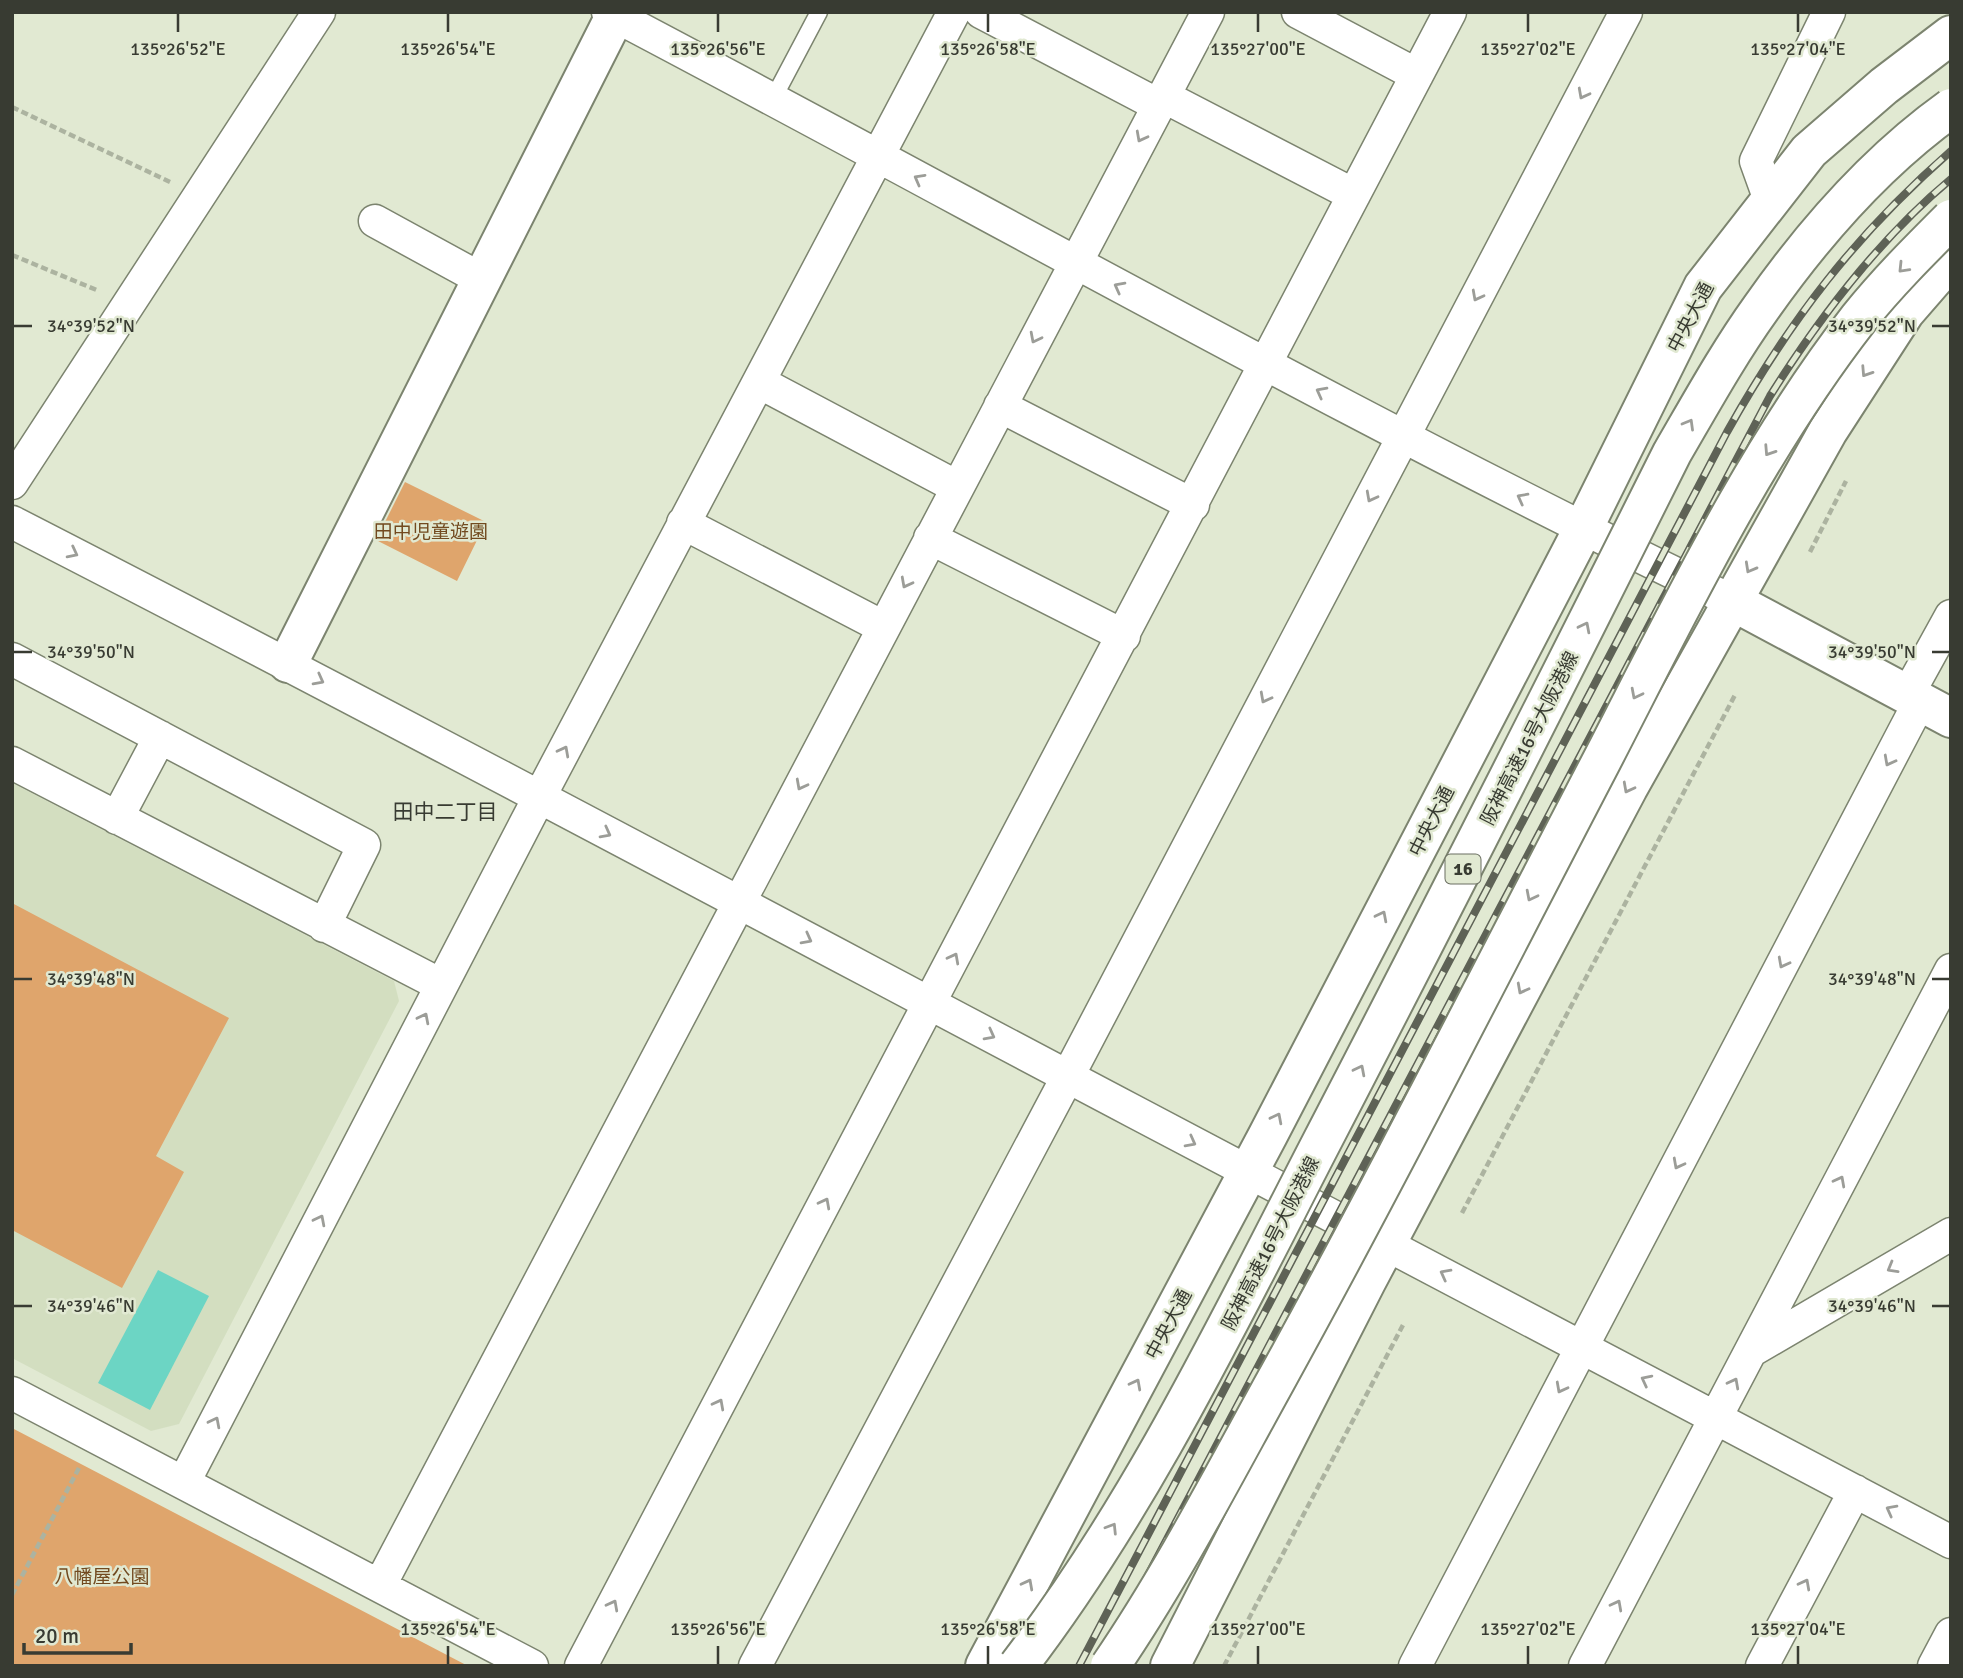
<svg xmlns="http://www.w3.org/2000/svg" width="1963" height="1678" font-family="Signika,'Noto Sans JP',sans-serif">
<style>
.built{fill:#d3dec0}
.green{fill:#dfa56c}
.water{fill:#6cd5c4}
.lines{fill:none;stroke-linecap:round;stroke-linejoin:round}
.lane-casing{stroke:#7c846f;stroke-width:19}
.street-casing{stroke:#7c846f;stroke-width:35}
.secondary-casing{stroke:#7c846f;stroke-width:42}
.primary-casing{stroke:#7c846f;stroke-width:42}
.path{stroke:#acb3a0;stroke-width:4.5;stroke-dasharray:7 3.5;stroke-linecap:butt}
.lane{stroke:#fff;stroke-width:16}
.street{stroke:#fff;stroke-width:32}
.secondary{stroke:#fff;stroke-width:38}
.primary{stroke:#fff;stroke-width:38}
.rail-casing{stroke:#5e6256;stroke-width:8}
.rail{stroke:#e1e9d2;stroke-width:5;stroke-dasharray:16;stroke-linecap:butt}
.highway-bridge-casing{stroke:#7c846f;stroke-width:42;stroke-linecap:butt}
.highway-bridge{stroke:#fff;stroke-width:38}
.oneway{stroke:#9c9d98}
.ticks{fill:none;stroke:#383b32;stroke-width:2.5}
.labels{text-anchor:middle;stroke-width:5;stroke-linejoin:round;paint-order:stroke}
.shield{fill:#e1e9d2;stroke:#6b6f62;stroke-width:2}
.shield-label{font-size:18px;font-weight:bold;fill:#383b32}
.street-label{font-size:19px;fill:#383b32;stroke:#e1e9d2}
.park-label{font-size:19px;fill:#724a1f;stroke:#e1e9d2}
.neighbourhood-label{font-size:21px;fill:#383b32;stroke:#e1e9d2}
.ticks-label{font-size:18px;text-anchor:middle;fill:#383b32;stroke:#e1e9d2;stroke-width:5;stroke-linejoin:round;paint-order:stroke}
</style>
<rect width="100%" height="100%" fill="#e1e9d2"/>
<path class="built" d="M12,783L394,981L399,1001L179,1424L151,1431L12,1358Z"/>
<path class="green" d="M405,482L486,522L457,581L376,540Z
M12,903L229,1018L156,1156L184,1172L122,1288L12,1230Z
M12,1427V1428L468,1666H12Z"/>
<path class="water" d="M158,1270L209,1296L150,1410L98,1383Z"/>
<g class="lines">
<defs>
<path id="lane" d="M773,99L819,12"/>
<path id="street" d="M608,12C983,209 1350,418 1732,601
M981,12L1158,105
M1298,12L1417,75
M1163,96L1354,195
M1770,200L1756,161L1829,12
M375,221L481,279
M759,382L957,487
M1000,406L1193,505
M12,483L319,12
M12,522C388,715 760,914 1133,1111C1405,1255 1679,1396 1951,1542
M683,523L883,627
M930,538L1124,636
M12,659L364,845L324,926
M1908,694L1951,616
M12,763L441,985
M117,818L160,737
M1751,1351L1951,1234
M12,1393L532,1666
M184,1482L531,813L954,12
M380,1585L1208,12
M581,1666L1450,12
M755,1666L1068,1076L1626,12
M1415,1666L1920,701
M1585,1666L1951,970
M1762,1666L1855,1491
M1934,1666L1951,1634"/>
<path id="secondary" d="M1732,601L1951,718
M288,663L617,12"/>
<path id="primary" d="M985,1666L1268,1135L1583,529L1703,287L1809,151L1884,86L1951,35
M1170,1666L1366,1282L1628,788L1828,431L1905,312L1951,259"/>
</defs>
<use href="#lane" class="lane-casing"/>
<use href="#street" class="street-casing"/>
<use href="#secondary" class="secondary-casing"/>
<use href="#primary" class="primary-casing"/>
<path class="path" d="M12,107L170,182
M12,255L99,291
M1810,552L1846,481
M1462,1213L1735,695
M12,1595L80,1466
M1224,1666L1403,1325"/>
<use href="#lane" class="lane"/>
<use href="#street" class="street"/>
<use href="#secondary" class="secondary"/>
<use href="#primary" class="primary"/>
<defs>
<path id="rail" d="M1079,1666L1727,432C1790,320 1854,236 1951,151
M1100,1666L1770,396C1819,318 1880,238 1951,179"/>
</defs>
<use href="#rail" class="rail-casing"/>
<use href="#rail" class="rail"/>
<defs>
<path id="highway-bridge" d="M1018,1666C1138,1510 1227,1326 1317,1151C1437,920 1555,687 1672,453C1700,405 1728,354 1761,308C1813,234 1877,161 1951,108
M1110,1666C1172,1575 1222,1478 1275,1382C1388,1177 1493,969 1601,762C1679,611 1754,453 1859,318C1887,283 1919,251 1951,219"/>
</defs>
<use href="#highway-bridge" class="highway-bridge-casing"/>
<use href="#highway-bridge" class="highway-bridge"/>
</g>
<defs><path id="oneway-chevron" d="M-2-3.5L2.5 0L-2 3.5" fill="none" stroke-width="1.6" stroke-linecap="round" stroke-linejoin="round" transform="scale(1.75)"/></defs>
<g class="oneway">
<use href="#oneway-chevron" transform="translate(1583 94) rotate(118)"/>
<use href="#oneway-chevron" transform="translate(1141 137) rotate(118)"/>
<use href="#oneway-chevron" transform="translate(919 179) rotate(-151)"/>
<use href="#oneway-chevron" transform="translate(1903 268) rotate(134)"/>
<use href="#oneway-chevron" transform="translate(1119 287) rotate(-152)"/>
<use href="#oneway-chevron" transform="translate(1477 296) rotate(118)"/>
<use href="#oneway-chevron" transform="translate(1035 338) rotate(117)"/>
<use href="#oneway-chevron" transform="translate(1866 372) rotate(123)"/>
<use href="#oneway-chevron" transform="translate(1321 392) rotate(-152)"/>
<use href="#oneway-chevron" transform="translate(1689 424) rotate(-60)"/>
<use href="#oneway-chevron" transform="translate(1769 451) rotate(123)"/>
<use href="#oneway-chevron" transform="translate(1371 497) rotate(118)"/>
<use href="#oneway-chevron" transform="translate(1522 498) rotate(-152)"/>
<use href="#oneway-chevron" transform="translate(73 553) rotate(27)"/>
<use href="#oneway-chevron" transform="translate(1750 568) rotate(119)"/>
<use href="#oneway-chevron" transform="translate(906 583) rotate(118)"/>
<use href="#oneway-chevron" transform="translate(1585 627) rotate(-63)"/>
<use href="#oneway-chevron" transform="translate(319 680) rotate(28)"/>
<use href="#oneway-chevron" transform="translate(1636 694) rotate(117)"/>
<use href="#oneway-chevron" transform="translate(1265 698) rotate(118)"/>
<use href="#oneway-chevron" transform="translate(564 751) rotate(-62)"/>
<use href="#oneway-chevron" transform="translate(1889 761) rotate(118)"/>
<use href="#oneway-chevron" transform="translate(801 785) rotate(118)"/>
<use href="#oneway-chevron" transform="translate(1628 788) rotate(118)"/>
<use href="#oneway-chevron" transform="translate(606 833) rotate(28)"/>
<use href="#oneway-chevron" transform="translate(1531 896) rotate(117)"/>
<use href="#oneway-chevron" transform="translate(1382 916) rotate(-63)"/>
<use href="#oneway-chevron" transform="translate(807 939) rotate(28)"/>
<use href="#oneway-chevron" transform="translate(954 958) rotate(-62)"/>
<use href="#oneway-chevron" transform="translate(1783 963) rotate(118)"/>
<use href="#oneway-chevron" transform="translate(1522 989) rotate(118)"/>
<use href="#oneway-chevron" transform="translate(424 1018) rotate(-63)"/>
<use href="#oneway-chevron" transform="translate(990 1035) rotate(28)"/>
<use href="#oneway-chevron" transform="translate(1360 1070) rotate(-63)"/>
<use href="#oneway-chevron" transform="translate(1277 1118) rotate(-63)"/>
<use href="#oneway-chevron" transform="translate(1191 1142) rotate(28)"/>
<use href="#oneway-chevron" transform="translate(1678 1164) rotate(118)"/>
<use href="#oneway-chevron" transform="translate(1840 1181) rotate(-62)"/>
<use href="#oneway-chevron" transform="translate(825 1203) rotate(-62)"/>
<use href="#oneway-chevron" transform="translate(320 1220) rotate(-63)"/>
<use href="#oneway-chevron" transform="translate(1892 1268) rotate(150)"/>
<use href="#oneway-chevron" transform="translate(1445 1274) rotate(-152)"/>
<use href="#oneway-chevron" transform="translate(1646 1380) rotate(-153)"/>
<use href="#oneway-chevron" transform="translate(1734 1383) rotate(-62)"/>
<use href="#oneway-chevron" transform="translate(1136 1384) rotate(-62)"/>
<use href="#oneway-chevron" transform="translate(1561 1388) rotate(118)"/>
<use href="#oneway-chevron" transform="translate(719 1404) rotate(-62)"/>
<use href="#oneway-chevron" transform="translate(215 1422) rotate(-63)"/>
<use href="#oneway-chevron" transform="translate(1891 1510) rotate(-152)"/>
<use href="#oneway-chevron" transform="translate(1112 1528) rotate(-58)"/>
<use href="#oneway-chevron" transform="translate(1028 1584) rotate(-62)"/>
<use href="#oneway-chevron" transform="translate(1805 1584) rotate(-62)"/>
<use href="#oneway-chevron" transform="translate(613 1605) rotate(-62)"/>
<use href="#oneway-chevron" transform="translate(1617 1605) rotate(-62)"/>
</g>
<path class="ticks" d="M178,14V32M448,14V32M718,14V32M988,14V32M1258,14V32M1528,14V32M1798,14V32M14,326H32M1932,326H1949M14,652H32M1932,652H1949M14,979H32M1932,979H1949M14,1306H32M1932,1306H1949M448,1646V1664M718,1646V1664M988,1646V1664M1258,1646V1664M1528,1646V1664M1798,1646V1664"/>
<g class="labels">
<rect class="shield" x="1445.5" y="854.5" width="35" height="29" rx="5"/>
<g class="shield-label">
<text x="1463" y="875">16</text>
</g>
<g class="street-label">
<text transform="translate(1690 317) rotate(-62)" y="7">中央大通</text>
<text transform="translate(1529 738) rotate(-63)" y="7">阪神高速16号大阪港線</text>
<text transform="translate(1431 821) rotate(-63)" y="7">中央大通</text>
<text transform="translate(1270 1243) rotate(-63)" y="7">阪神高速16号大阪港線</text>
<text transform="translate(1168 1324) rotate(-62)" y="7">中央大通</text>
</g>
<g class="park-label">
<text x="431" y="538">田中児童遊園</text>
<text x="102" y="1583">八幡屋公園</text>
</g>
<g class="neighbourhood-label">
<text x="445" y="819">田中二丁目</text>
</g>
</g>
<g class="ticks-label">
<text x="178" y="55">135°26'52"E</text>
<text x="448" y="55">135°26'54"E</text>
<text x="718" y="55">135°26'56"E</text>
<text x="988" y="55">135°26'58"E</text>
<text x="1258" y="55">135°27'00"E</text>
<text x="1528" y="55">135°27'02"E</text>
<text x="1798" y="55">135°27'04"E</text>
<text x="91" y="332">34°39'52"N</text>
<text x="1872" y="332">34°39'52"N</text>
<text x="91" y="658">34°39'50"N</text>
<text x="1872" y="658">34°39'50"N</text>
<text x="91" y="985">34°39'48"N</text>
<text x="1872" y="985">34°39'48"N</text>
<text x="91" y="1312">34°39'46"N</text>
<text x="1872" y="1312">34°39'46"N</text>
<text x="448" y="1635">135°26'54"E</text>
<text x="718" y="1635">135°26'56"E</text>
<text x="988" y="1635">135°26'58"E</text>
<text x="1258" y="1635">135°27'00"E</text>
<text x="1528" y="1635">135°27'02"E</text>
<text x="1798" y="1635">135°27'04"E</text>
</g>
<rect width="1963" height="1678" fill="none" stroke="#383b32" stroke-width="28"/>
<path d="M24 1643v10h107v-10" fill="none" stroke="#383b32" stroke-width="3.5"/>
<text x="35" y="1643" font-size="21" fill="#383b32" stroke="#e1e9d2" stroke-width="5" paint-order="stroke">20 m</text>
</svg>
